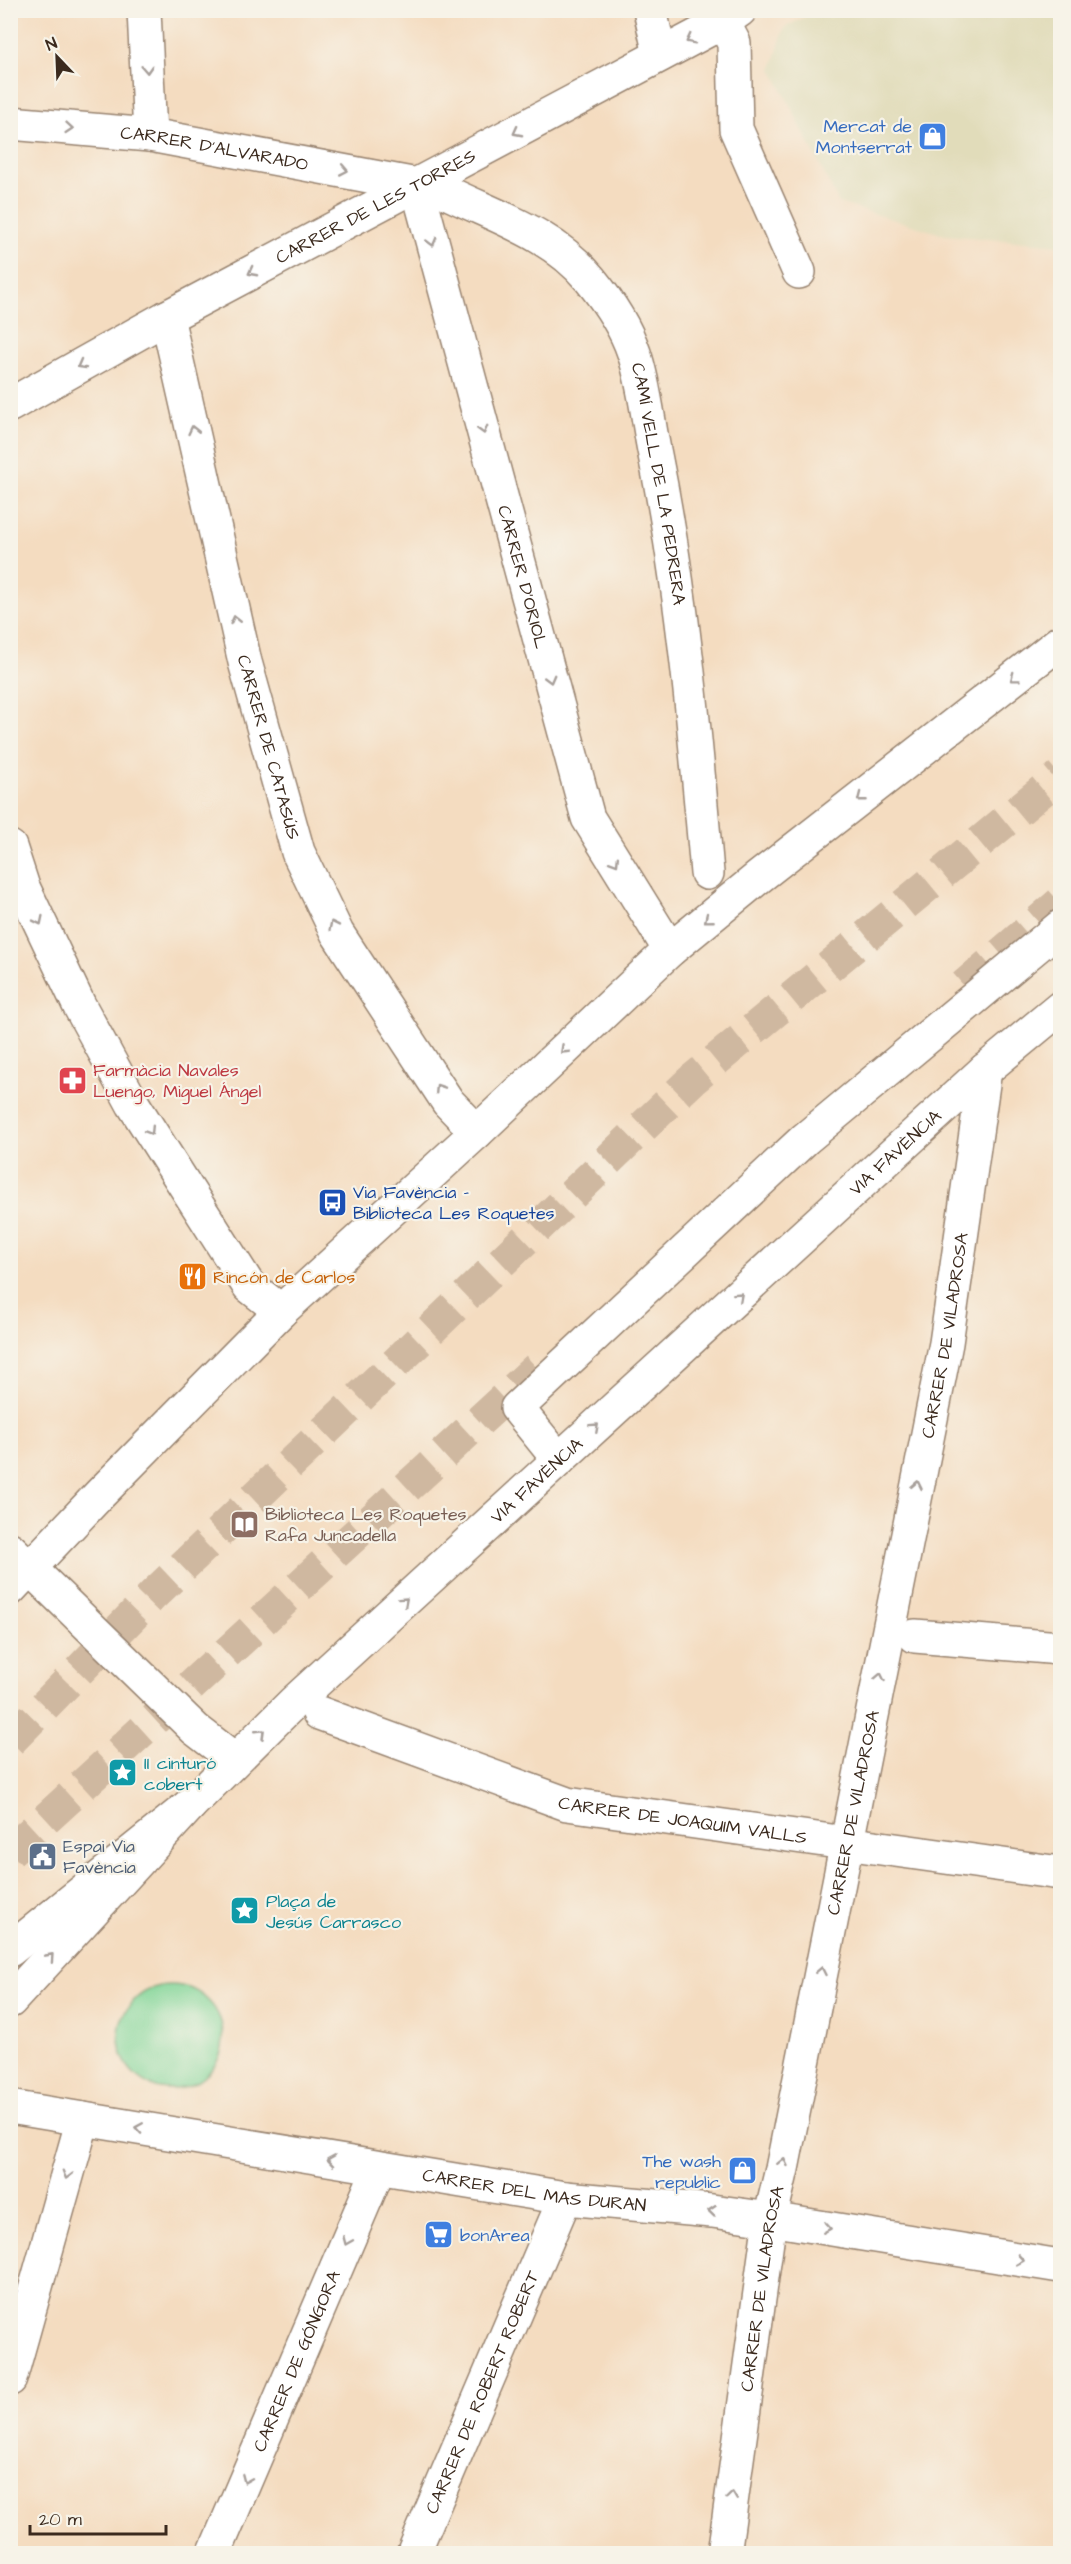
<svg xmlns="http://www.w3.org/2000/svg" width="1071" height="2564" font-family="'Architects Daughter',sans-serif">
<style>
.built{fill:#e1dcba}
.green{fill:#81d597;stroke:#5e805a;stroke-width:1.5}
.lines{fill:none;stroke-linecap:round;stroke-linejoin:round}
.highway-tunnel{stroke:#cfb8a0;stroke-width:33;stroke-dasharray:33 16;stroke-linecap:butt}
.minor-casing{stroke:#98836f;stroke-width:36}
.highway-casing{stroke:#98836f;stroke-width:36}
.minor{stroke:#fff;stroke-width:33}
.highway{stroke:#fff;stroke-width:33}
.oneway{stroke:#a79f9a}
.labels{text-anchor:middle;stroke-width:4.5;stroke-linejoin:round;paint-order:stroke}
.shop-label{font-size:18px;fill:#366cbe;stroke:#f7f3e8;text-anchor:end}
.street-label{font-size:18px;fill:#3b2a1e;stroke:#f7f3e8}
.health-label{font-size:18px;fill:#be3a42;stroke:#f7f3e8;text-anchor:start}
.transit-label{font-size:18px;fill:#164399;stroke:#f7f3e8;text-anchor:start}
.food-label{font-size:18px;fill:#c56008;stroke:#f7f3e8;text-anchor:start}
.education-label{font-size:18px;fill:#785e54;stroke:#f7f3e8;text-anchor:start}
.culture-label{font-size:18px;fill:#0d838f;stroke:#f7f3e8;text-anchor:start}
.service-label{font-size:18px;fill:#4e5e75;stroke:#f7f3e8;text-anchor:start}
</style>
<rect width="100%" height="100%" fill="#f7f3e8"/>
<filter id="ink" filterUnits="userSpaceOnUse"><feTurbulence type="fractalNoise" baseFrequency=".0167" numOctaves="2"/><feDisplacementMap in="SourceGraphic" scale="12" xChannelSelector="R" yChannelSelector="G"/><feConvolveMatrix kernelMatrix="1 2 1 2 8 2 1 2 1" color-interpolation-filters="sRGB"/></filter>
<filter id="wash" filterUnits="userSpaceOnUse"><feTurbulence type="fractalNoise" baseFrequency=".008" numOctaves="4" result="noise"/><feDisplacementMap in="SourceGraphic" scale="24" xChannelSelector="R" yChannelSelector="G"/><feGaussianBlur stdDeviation="1.35" result="paint"/><feColorMatrix in="noise" values="0 0 0 0 0 0 0 0 0 0 0 0 0 0 0 0 0 1.4 0 .05"/><feComposite in="paint" operator="in"/></filter>
<g filter="url(#wash)">
<rect width="100%" height="100%" fill="#f4dcc0"/>
<path class="built" d="M816,11H1060V245L945,235L839,203L772,69L784,28Z"/>
<path class="green" d="M119 2037a52 52 0 1 1 104 0a52 52 0 1 1-104 0Z"/>
</g>
<g filter="url(#ink)">
<g class="lines">
<path class="highway-tunnel" d="M964,986L1060,903
M10,1741L153,1595L692,1080L1060,776
M10,1852L537,1368"/>
<defs>
<g id="minor">
<path d="M144,10L150,135"/>
<path d="M650,10L660,55"/>
<path d="M723,22L734,43L736,129L799,272"/>
<path id="s1" d="M10,123L150,135L417,185L588,818L670,950"/>
<path id="s2" d="M444,191C496,217 552,233 590,279C608,301 625,326 634,353C645,385 648,422 655,455C683,593 695,733 707,873"/>
<path id="s3" d="M167,317L245,662L298,852L337,933L448,1102L477,1132"/>
<path id="s4" d="M10,405L167,317L723,22L740,10"/>
<path d="M10,847L23,887L79,1005L133,1104L249,1286L281,1311"/>
<path d="M559,1460L517,1408L805,1139L1060,927"/>
<path d="M10,1549L195,1729L234,1759"/>
<path d="M10,1589L100,1494L281,1311L477,1132L670,950L759,877L1060,642"/>
<path d="M915,1636L1060,1648"/>
<path id="s5" d="M319,1713L567,1804L1060,1873"/>
<path id="s6" d="M10,2001L190,1805L293,1703L985,1070L1060,1008"/>
<path id="s7" d="M10,2107L565,2198L712,2211L770,2219L1060,2266"/>
<path d="M10,2379L83,2119"/>
<path id="s8" d="M214,2554L379,2168"/>
<path id="s9" d="M413,2554L565,2198"/>
<path id="s10" d="M724,2554L770,2219L782,2169L946,1343L985,1070"/>
</g>
<path id="highway" d="M10,1950L190,1805"/>
</defs>
<use href="#minor" class="minor-casing"/>
<use href="#highway" class="highway-casing"/>
<use href="#minor" class="minor"/>
<use href="#highway" class="highway"/>
</g>
<defs><path id="oneway-chevron" d="M-2-3.5L2.5 0L-2 3.5" fill="none" stroke-width="1.6" stroke-linecap="round" stroke-linejoin="round" transform="scale(1.5)"/></defs>
<g class="oneway">
<use href="#oneway-chevron" transform="translate(690 40) rotate(153)"/>
<use href="#oneway-chevron" transform="translate(147 69) rotate(87)"/>
<use href="#oneway-chevron" transform="translate(69 128) rotate(5)"/>
<use href="#oneway-chevron" transform="translate(517 132) rotate(152)"/>
<use href="#oneway-chevron" transform="translate(344 170) rotate(11)"/>
<use href="#oneway-chevron" transform="translate(432 242) rotate(75)"/>
<use href="#oneway-chevron" transform="translate(252 272) rotate(152)"/>
<use href="#oneway-chevron" transform="translate(81 365) rotate(151)"/>
<use href="#oneway-chevron" transform="translate(193 430) rotate(-103)"/>
<use href="#oneway-chevron" transform="translate(483 430) rotate(75)"/>
<use href="#oneway-chevron" transform="translate(235 620) rotate(-103)"/>
<use href="#oneway-chevron" transform="translate(1014 678) rotate(143)"/>
<use href="#oneway-chevron" transform="translate(550 679) rotate(75)"/>
<use href="#oneway-chevron" transform="translate(861 798) rotate(142)"/>
<use href="#oneway-chevron" transform="translate(615 862) rotate(58)"/>
<use href="#oneway-chevron" transform="translate(708 919) rotate(141)"/>
<use href="#oneway-chevron" transform="translate(39 921) rotate(64)"/>
<use href="#oneway-chevron" transform="translate(333 925) rotate(-116)"/>
<use href="#oneway-chevron" transform="translate(564 1050) rotate(137)"/>
<use href="#oneway-chevron" transform="translate(439 1088) rotate(-123)"/>
<use href="#oneway-chevron" transform="translate(150 1131) rotate(58)"/>
<use href="#oneway-chevron" transform="translate(739 1296) rotate(-42)"/>
<use href="#oneway-chevron" transform="translate(595 1427) rotate(-42)"/>
<use href="#oneway-chevron" transform="translate(917 1485) rotate(-79)"/>
<use href="#oneway-chevron" transform="translate(404 1601) rotate(-42)"/>
<use href="#oneway-chevron" transform="translate(880 1677) rotate(-79)"/>
<use href="#oneway-chevron" transform="translate(261 1733) rotate(-44)"/>
<use href="#oneway-chevron" transform="translate(50 1957) rotate(-48)"/>
<use href="#oneway-chevron" transform="translate(821 1971) rotate(-79)"/>
<use href="#oneway-chevron" transform="translate(139 2128) rotate(-171)"/>
<use href="#oneway-chevron" transform="translate(331 2160) rotate(-171)"/>
<use href="#oneway-chevron" transform="translate(783 2162) rotate(-78)"/>
<use href="#oneway-chevron" transform="translate(67 2175) rotate(106)"/>
<use href="#oneway-chevron" transform="translate(712 2211) rotate(-174)"/>
<use href="#oneway-chevron" transform="translate(827 2228) rotate(9)"/>
<use href="#oneway-chevron" transform="translate(347 2241) rotate(113)"/>
<use href="#oneway-chevron" transform="translate(1020 2260) rotate(9)"/>
<use href="#oneway-chevron" transform="translate(246 2479) rotate(113)"/>
<use href="#oneway-chevron" transform="translate(732 2496) rotate(-82)"/>
</g>
</g>
<defs>
<symbol id="shop-square" viewBox="-11 -11 22 22"><rect x="-9" y="-9" width="18" height="18" rx="4" fill="#3f7fe0" stroke="#f7f3e8"/><path d="M-5-2.5h2.3a2.7 3.5 0 0 1 5.4 0H5L5.5 6h-11ZM-1.5-2.5h3a1.5 2.3 0 0 0-3 0Z" fill="#fff"/></symbol>
<symbol id="pharmacy-square" viewBox="-11 -11 22 22"><rect x="-9" y="-9" width="18" height="18" rx="4" fill="#e0444e" stroke="#f7f3e8"/><path d="M-2-6h4v4h4v4h-4v4h-4v-4h-4v-4h4Z" fill="#fff"/></symbol>
<symbol id="bus-square" viewBox="-11 -11 22 22"><rect x="-9" y="-9" width="18" height="18" rx="4" fill="#1a4fb4" stroke="#f7f3e8"/><path d="M-5-6H5V4H4V6H2V4H-2V6H-4V4H-5ZM-3.5-4V0h7V-4ZM-3.5 1.2v1.5H-2V1.2ZM2 1.2v1.5H3.5V1.2Z" fill="#fff"/></symbol>
<symbol id="restaurant-square" viewBox="-11 -11 22 22"><rect x="-9" y="-9" width="18" height="18" rx="4" fill="#e8710a" stroke="#f7f3e8"/><path d="M-5-6h1v4h1v-4h1v4h1v-4h1v5L-1.5 .5V6h-2V.5L-5-1ZM5-6V6H3V1.5H1.5Q1.5-4 5-6Z" fill="#fff"/></symbol>
<symbol id="library-square" viewBox="-11 -11 22 22"><rect x="-9" y="-9" width="18" height="18" rx="4" fill="#8d6e63" stroke="#f7f3e8"/><path d="M-6-4Q-3-5.5-.7-3.5V5Q-3 3-6 4ZM6-4Q3-5.5 .7-3.5V5Q3 3 6 4Z" fill="#fff"/></symbol>
<symbol id="sight-square" viewBox="-11 -11 22 22"><rect x="-9" y="-9" width="18" height="18" rx="4" fill="#0f9aa8" stroke="#f7f3e8"/><path d="M0-6L1.8-2.2L6-1.7L2.9 1.2L3.7 5.4L0 3.3L-3.7 5.4L-2.9 1.2L-6-1.7L-1.8-2.2Z" fill="#fff"/></symbol>
<symbol id="civic-square" viewBox="-11 -11 22 22"><rect x="-9" y="-9" width="18" height="18" rx="4" fill="#5c6f8a" stroke="#f7f3e8"/><path d="M-.6-6.5H3V-4.5H.6V-3L4-1V1h2V6H-6V1h2V-1L-.6-3ZM-1.2 2.5V6h2.4V2.5Z" fill="#fff"/></symbol>
<symbol id="supermarket-square" viewBox="-11 -11 22 22"><rect x="-9" y="-9" width="18" height="18" rx="4" fill="#3f7fe0" stroke="#f7f3e8"/><path d="M-6-5.5h2.5l.6 2H6L4.5 2H-2.5L-4.4-4H-6ZM-1.5 3.2a1.3 1.3 0 1 0 .1 0ZM3 3.2a1.3 1.3 0 1 0 .1 0Z" fill="#fff"/></symbol>
</defs>
<g fill-rule="evenodd">
<use href="#shop-square" x="916" y="120" width="33" height="33"/>
<use href="#pharmacy-square" x="56" y="1064" width="33" height="33"/>
<use href="#bus-square" x="316" y="1186" width="33" height="33"/>
<use href="#restaurant-square" x="176" y="1260" width="33" height="33"/>
<use href="#library-square" x="228" y="1508" width="33" height="33"/>
<use href="#sight-square" x="106" y="1756" width="33" height="33"/>
<use href="#civic-square" x="26" y="1840" width="33" height="33"/>
<use href="#sight-square" x="228" y="1894" width="33" height="33"/>
<use href="#shop-square" x="726" y="2154" width="33" height="33"/>
<use href="#supermarket-square" x="422" y="2218" width="33" height="33"/>
</g>
<g class="labels">
<g class="shop-label">
<text x="912" y="132">Mercat de<tspan x="912" dy="21">Montserrat</tspan></text>
<text x="721" y="2167">The wash<tspan x="721" dy="21">republic</tspan></text>
<text x="460" y="2241" text-anchor="start">bonArea</text>
</g>
<g class="street-label">
<text dy="6" stroke="none"><textPath href="#s1" startOffset="206">CARRER D'ALVARADO</textPath></text>
<text dy="6" stroke="none"><textPath href="#s4" startOffset="416">CARRER DE LES TORRES</textPath></text>
<text dy="6" stroke="none"><textPath href="#s2" startOffset="392">CAMÍ VELL DE LA PEDRERA</textPath></text>
<text dy="6" stroke="none"><textPath href="#s1" startOffset="818">CARRER D'ORIOL</textPath></text>
<text dy="6" stroke="none"><textPath href="#s3" startOffset="442">CARRER DE CATASÚS</textPath></text>
<text dy="6" stroke="none"><textPath href="#s6" startOffset="1227">VIA FAVÈNCIA</textPath></text>
<text dy="6" stroke="none"><textPath href="#s10" startOffset="1239">CARRER DE VILADROSA</textPath></text>
<text dy="6" stroke="none"><textPath href="#s6" startOffset="741">VIA FAVÈNCIA</textPath></text>
<text dy="6" stroke="none"><textPath href="#s10" startOffset="753">CARRER DE VILADROSA</textPath></text>
<text dy="6" stroke="none"><textPath href="#s5" startOffset="381">CARRER DE JOAQUIM VALLS</textPath></text>
<text dy="6" stroke="none"><textPath href="#s7" startOffset="531">CARRER DEL MAS DURAN</textPath></text>
<text dy="6" stroke="none"><textPath href="#s10" startOffset="268">CARRER DE VILADROSA</textPath></text>
<text dy="6" stroke="none"><textPath href="#s8" startOffset="210">CARRER DE GÓNGORA</textPath></text>
<text dy="6" stroke="none"><textPath href="#s9" startOffset="176">CARRER DE ROBERT ROBERT</textPath></text>
</g>
<g class="health-label">
<text x="93" y="1076">Farmàcia Navales<tspan x="93" dy="21">Luengo, Miguel Ángel</tspan></text>
</g>
<g class="transit-label">
<text x="353" y="1198">Via Favència -<tspan x="353" dy="21">Biblioteca Les Roquetes</tspan></text>
</g>
<g class="food-label">
<text x="213" y="1283">Rincón de Carlos</text>
</g>
<g class="education-label">
<text x="265" y="1520">Biblioteca Les Roquetes<tspan x="265" dy="21">Rafa Juncadella</tspan></text>
</g>
<g class="culture-label">
<text x="144" y="1769">II cinturó<tspan x="144" dy="21">cobert</tspan></text>
<text x="266" y="1907">Plaça de<tspan x="266" dy="21">Jesús Carrasco</tspan></text>
</g>
<g class="service-label">
<text x="63" y="1852">Espai Via<tspan x="63" dy="21">Favència</tspan></text>
</g>
</g>
<rect width="1071" height="2564" fill="none" stroke="#f7f3e8" stroke-width="36"/>
<g transform="translate(57 57) rotate(337)" stroke="#f7f3e8" stroke-width="4.5" paint-order="stroke">
<path d="M0-4.5L10 22L0 15L-10 22Z" fill="#3b2a1e"/>
<text y="-9" font-size="16" font-weight="bold" text-anchor="middle" fill="#3b2a1e">N</text>
</g>
<path d="M30 2525v9h136v-9" fill="none" stroke="#3b2a1e" stroke-width="3"/>
<text x="39" y="2525" font-size="18" fill="#3b2a1e" stroke="#f7f3e8" stroke-width="4.5" paint-order="stroke">20 m</text>
</svg>
